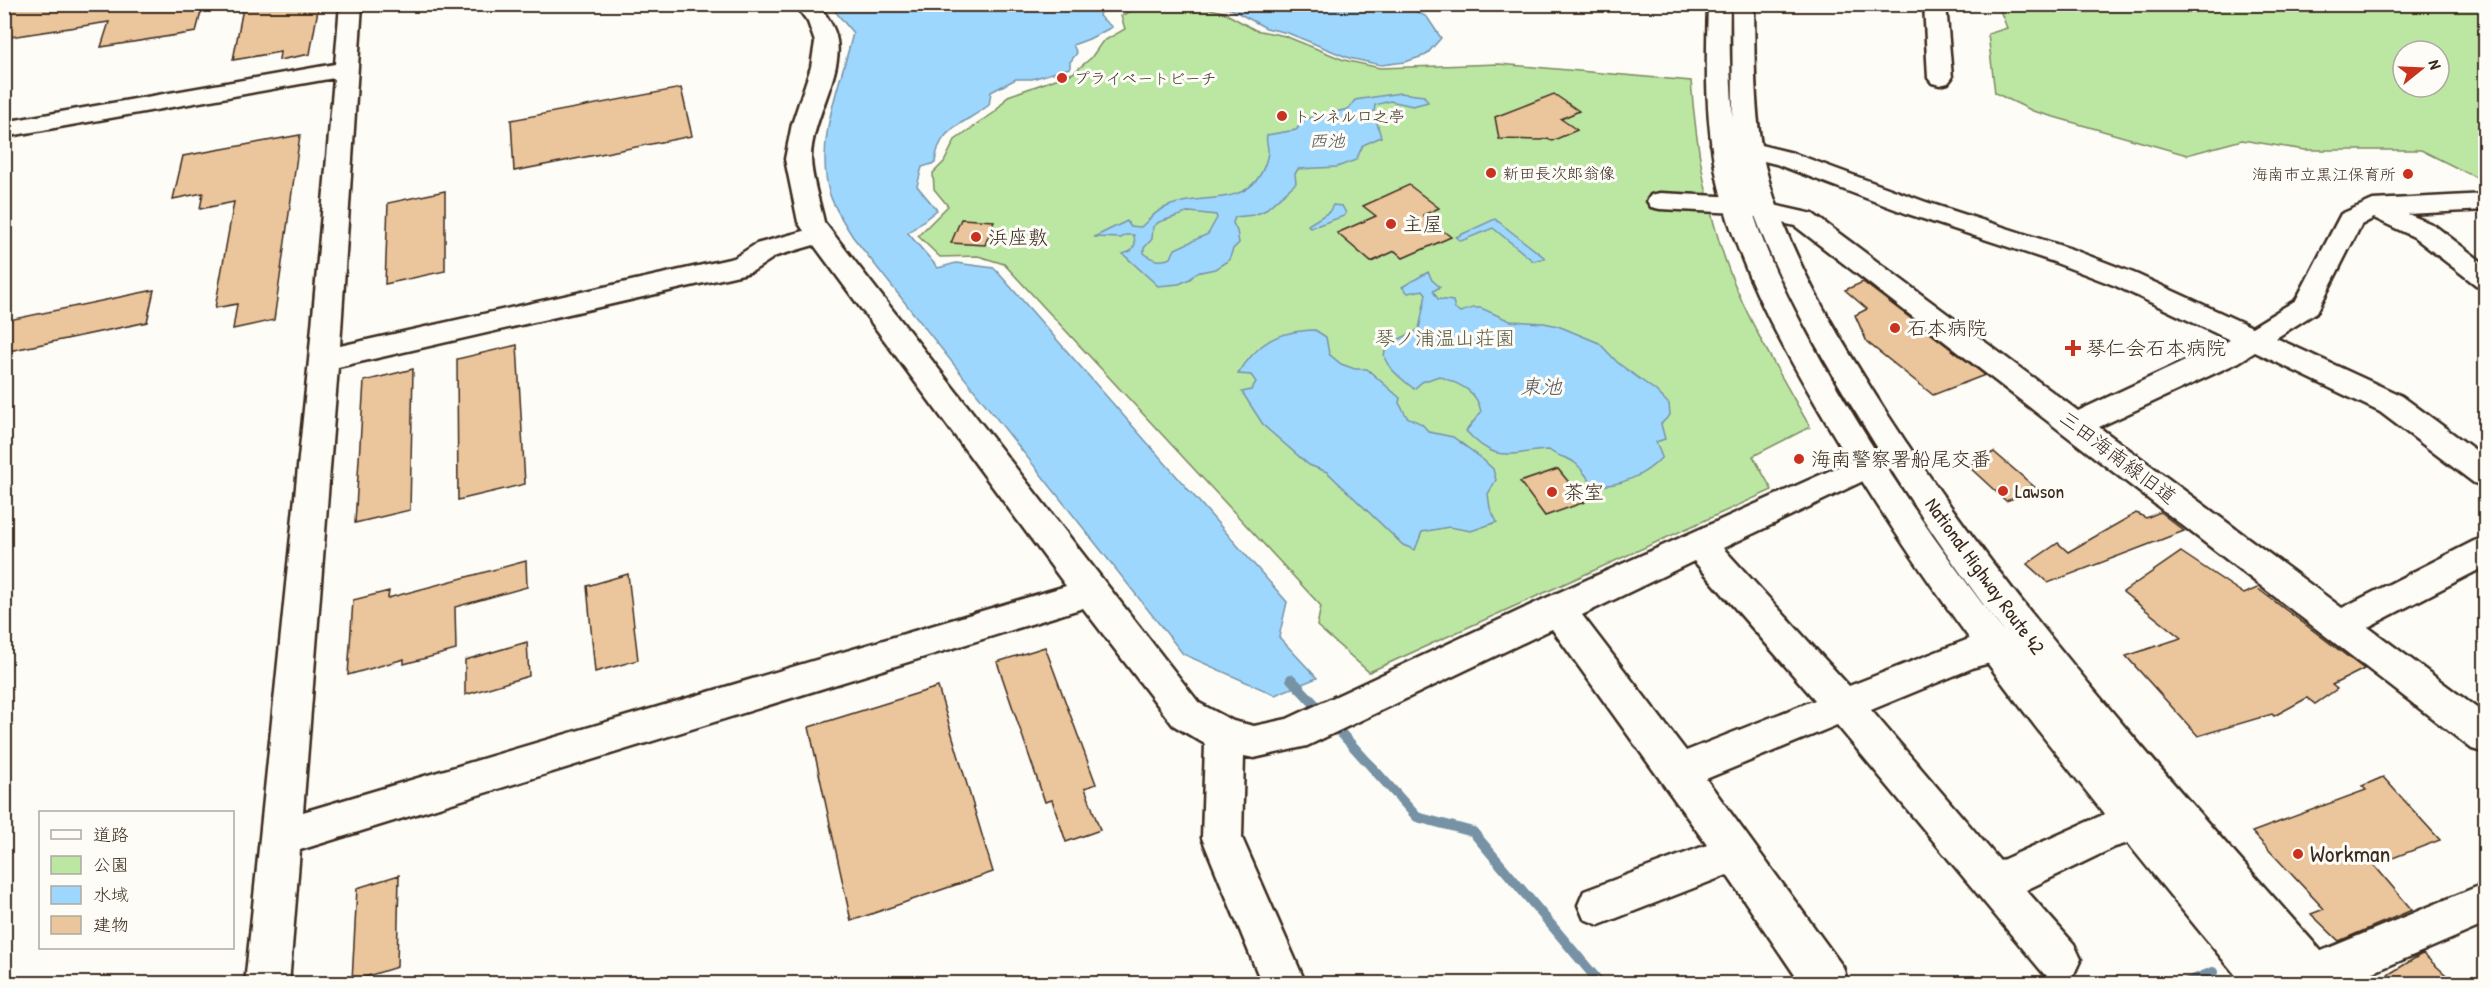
<svg xmlns="http://www.w3.org/2000/svg" width="2490" height="988" font-family="'Patrick Hand','Klee One',sans-serif">
<style>
.green{fill:#bce7a3;stroke:#7c8860;stroke-width:1.5;fill-rule:evenodd}
.water{fill:#9ed7fe;stroke:#7692a4;stroke-width:1.5;fill-rule:evenodd}
.lines{fill:none;stroke-linecap:round;stroke-linejoin:round}
.stream{stroke:#7692a4;stroke-width:10}
.building{fill:#ebc59b;stroke:#3b2a1e;stroke-width:1.5}
.minor-casing{stroke:#3b2a1e;stroke-width:5}
.highway-casing{stroke:#3b2a1e;stroke-width:5}
.minor{fill:#fdfcf7;fill-rule:evenodd}
.highway{fill:#fdfcf7;fill-rule:evenodd}
.poi-dot{fill:#c8321e;stroke:#fdfcf7;stroke-width:2}
.labels{text-anchor:middle;stroke-width:6;stroke-linejoin:round;paint-order:stroke}
.far-poi-label{font-size:16px;fill:#3b2a1e;stroke:#fdfcf7;text-anchor:start}
.far-water-label{font-size:18px;font-style:italic;fill:#545556;stroke:#fdfcf7}
.poi-label{font-size:20px;fill:#3b2a1e;stroke:#fdfcf7;text-anchor:start}
.park-label{font-size:20px;fill:#5b593f;stroke:#fdfcf7}
.street-label{font-size:20px;fill:#3b2a1e;stroke:#fdfcf7}
.water-label{font-size:21px;font-style:italic;fill:#545556;stroke:#fdfcf7}
.near-poi-label{font-size:24px;fill:#3b2a1e;stroke:#fdfcf7;text-anchor:start}
</style>
<rect width="100%" height="100%" fill="#fdfcf7"/>
<filter id="ink" filterUnits="userSpaceOnUse"><feTurbulence type="fractalNoise" baseFrequency=".0167" numOctaves="2"/><feDisplacementMap in="SourceGraphic" scale="12" xChannelSelector="R" yChannelSelector="G"/><feConvolveMatrix kernelMatrix="1 2 1 2 8 2 1 2 1" color-interpolation-filters="sRGB"/></filter>
<g filter="url(#ink)">
<path class="green" d="M1998,5H2485V182L2421,150H2305L2242,140L2187,155L2033,111L1995,93L1988,34L2007,28ZM2403,51H2439V87H2403Z
M1198,6L1223,12L1255,30L1285,36L1344,60L1380,68L1499,64L1691,81C1696,146 1706,211 1730,273C1751,327 1782,377 1810,427L1753,456L1772,490L1369,672L1317,626L1321,606L1004,264L978,256L940,257L918,236L948,206L934,189L933,173L944,162L955,140L995,112L1008,96L1073,73L1091,58L1102,42L1125,29L1121,16L1139,7Z"/>
<path class="water" d="M830,5H1102L1099,16L1112,27L1089,39L1073,45L1077,53L1070,62V68L1032,79H1016L991,92L989,105C964,125 938,127 935,163L922,167L917,186L937,210L908,233L938,268L956,263L994,268L1287,602L1279,637L1317,678L1275,695L1183,654L853,237C844,223 834,208 829,192C815,138 841,84 853,33Z
M1207,5H1404L1427,17L1441,38L1426,55L1405,62L1381,65L1349,58L1288,33L1266,28L1231,9Z
M1400,93L1424,96L1428,102L1413,106L1390,101L1375,105L1374,113L1378,117L1377,123L1381,137L1363,145L1356,160L1337,167L1298,169L1295,174L1296,183L1264,211L1254,215L1235,217L1233,223L1237,231L1239,243L1233,249L1229,260L1215,269L1196,273L1190,279L1179,284L1158,286L1123,254L1131,251L1135,244L1134,235H1126L1121,238L1094,237L1127,221L1130,226L1141,227C1148,221 1154,213 1162,209C1202,188 1256,215 1268,153C1269,147 1265,141 1267,135L1296,130L1305,119L1348,109L1355,100ZM1190,212L1216,215L1217,218L1208,234L1175,249L1171,258C1159,262 1153,261 1144,253V248L1152,239L1153,227L1159,222Z
M1333,205L1342,206L1346,213L1344,216L1310,228L1308,225L1329,212Z
M1495,219L1545,258L1533,261L1493,228L1461,241L1456,237Z
M1428,272L1432,280L1440,287L1433,291L1438,299L1453,301L1455,309L1460,312L1473,308H1481L1510,321L1544,323L1558,326L1599,343L1618,363L1656,391L1669,404L1670,415L1661,424L1665,439L1656,442L1662,457C1645,476 1620,486 1595,486C1587,479 1582,468 1575,463C1568,457 1557,457 1549,450C1509,452 1497,465 1466,431L1481,412C1477,389 1458,384 1439,376L1422,382L1414,389C1406,382 1377,362 1386,349C1391,341 1410,335 1419,329L1426,294L1423,290L1408,293L1402,287Z
M1315,330L1326,337L1329,354L1341,364L1355,369H1367L1400,398L1399,403L1407,417L1422,424L1429,432L1453,437L1480,457L1493,469L1496,480L1488,494L1490,508L1497,522L1471,531L1449,527L1422,532L1415,550L1403,545L1327,472L1309,465L1264,426L1242,392L1251,390L1256,382L1251,375L1238,374C1258,342 1277,331 1315,330Z"/>
<g class="lines">
<path class="stream" d="M1291,679L1323,713
M1332,723L1417,817L1473,832L1601,984
M2183,984L2213,972"/>
</g>
<path class="building" d="M4,4H203L196,32L101,47L109,22L4,38Z
M267,4H319L310,54L279,60L280,52L233,60L243,8Z
M681,88L692,136L514,171L511,120Z
M1554,94L1579,111L1561,119L1577,130L1552,141L1548,138L1542,140L1499,139L1495,117Z
M300,135L274,320L233,329L237,304L215,308L234,202L200,209L203,193L173,199L183,156Z
M1409,185L1439,208L1423,215L1451,237L1403,258L1395,251L1371,262L1337,233L1376,216L1363,206Z
M445,191V271L385,284L388,203Z
M961,219L994,221L985,245L951,243Z
M1863,282L1985,375L1933,395L1867,342L1855,315L1867,309L1845,290Z
M154,290L147,322L4,352V321Z
M517,345L525,484L458,500L457,359Z
M413,369L410,510L355,523L364,381Z
M1994,452L2038,490L2006,501L1967,465Z
M1558,469L1585,502L1545,516L1520,482Z
M2160,512L2184,531L2048,583L2027,564L2058,543L2068,552L2136,513L2146,518Z
M2181,552L2244,594L2257,588L2364,669L2332,685L2337,689L2315,704L2307,698L2274,716L2272,714L2198,736L2126,656L2181,638L2123,592Z
M526,561L527,587L455,607L456,650L404,664V659L348,675L353,600L389,591L388,598Z
M628,574L638,660L595,672L587,586Z
M527,642L529,676L465,695V660Z
M1045,647L1096,784L1085,788L1100,830L1066,842L1052,800L1045,802L997,662Z
M938,687L993,872L851,921L809,727Z
M2383,777L2440,840L2374,865L2412,910L2339,941L2311,914L2324,909L2252,832L2366,790L2362,786Z
M399,875L397,967L352,981L357,888Z
M2423,954L2456,984H2373L2420,955Z"/>
<g class="lines">
<defs>
<path id="minor" d="M340,4H362L340,346L734,258L756,244L804,231L798,222L785,159L792,124L811,67L815,42L808,22L795,4H818C826,15 835,27 837,41C843,74 811,121 811,158C811,177 820,203 824,222L1199,703L1233,721L1254,726L1287,719L1544,599L1896,441L1907,444L1912,452L1907,460L1723,548L1849,686L1969,639L2022,626L2035,631L2040,641L2035,651L1975,667L1871,710L2000,861L2107,813L2161,798L2175,803L2181,816L2175,829L2115,847L2026,890L2074,944L2081,959L2074,974L2059,980L2044,974L1837,725L1706,779L1843,967L1848,984H1801L1727,875L1599,925L1584,919L1578,905L1584,891L1707,845L1552,629L1307,746L1254,758L1244,756L1242,838L1306,984H1262L1202,838L1205,744L1173,725L1083,608L300,850L289,984H245L309,360L334,78L4,137V122L335,64ZM814,245L1066,586L303,812L338,367L743,274L753,271L776,256ZM1694,561L1815,700L1686,751L1582,615Z
M1924,4H1946L1952,78L1948,83L1940,85L1932,83L1928,78Z
M1724,136L1793,153L1926,202L2071,249L2136,274L2252,327L2296,300L2341,214L2373,200L2486,194V210L2408,214L2434,225L2486,265V288L2476,285L2414,237L2374,218L2361,225L2317,312L2276,338L2402,396L2486,458V487L2474,483L2380,412L2255,352L2239,362L2099,427L2342,608L2474,541L2486,537V566L2368,627L2486,715V753L2472,749L1795,226L1738,213L1660,209L1651,207L1647,201L1651,195L1660,193L1738,197L1813,214L2078,411L2230,340L2116,286L2051,261L1908,214L1776,164L1715,149L1711,144L1715,139Z
M2486,883V924L2346,984H2272L2278,969Z"/>
<path id="highway" d="M1708,4H1730C1729,42 1730,80 1733,117L1732,4H1754C1755,58 1753,113 1765,166C1787,256 1839,338 1888,415C2018,615 2179,790 2337,969L2343,984H2243C2097,806 1950,630 1832,432C1786,354 1738,271 1718,182C1705,124 1706,64 1708,4ZM1749,199C1776,278 1817,350 1861,421C1906,495 1954,567 2007,636C1939,549 1876,457 1821,360C1793,309 1765,256 1749,199Z"/>
</defs>
<use href="#minor" class="minor-casing"/>
<use href="#highway" class="highway-casing"/>
<use href="#minor" class="minor"/>
<use href="#highway" class="highway"/>
</g>
</g>
<g class="poi-dot">
<circle cx="1062" cy="78" r="6"/>
<circle cx="1282" cy="116" r="6"/>
<circle cx="1491" cy="173" r="6"/>
<circle cx="2408" cy="174" r="6"/>
<circle cx="1391" cy="224" r="6"/>
<circle cx="976" cy="237" r="6"/>
<circle cx="1895" cy="328" r="6"/>
<path d="M2070 339h6v6h6v6h-6v6h-6v-6h-6v-6h6z"/>
<circle cx="1799" cy="459" r="6"/>
<circle cx="2003" cy="491" r="6"/>
<circle cx="1552" cy="492" r="6"/>
<circle cx="2298" cy="854" r="6"/>
</g>
<g class="labels">
<g class="far-poi-label">
<text x="1074" y="84">プライベートビーチ</text>
<text x="1294" y="122">トンネル口之亭</text>
<text x="1503" y="179">新田長次郎翁像</text>
<text x="2396" y="180" text-anchor="end">海南市立黒江保育所</text>
</g>
<g class="far-water-label">
<text x="1327" y="147">西池</text>
</g>
<g class="poi-label">
<text x="1403" y="231">主屋</text>
<text x="988" y="244">浜座敷</text>
<text x="1907" y="335">石本病院</text>
<text x="2086" y="355">琴仁会石本病院</text>
<text x="1811" y="466">海南警察署船尾交番</text>
<text x="2015" y="498">Lawson</text>
<text x="1564" y="499">茶室</text>
</g>
<g class="park-label">
<text x="1445" y="345">琴ノ浦温山荘園</text>
</g>
<g class="street-label">
<text transform="translate(2118 457) rotate(37)" y="7">三田海南線旧道</text>
<text transform="translate(1985 576) rotate(54)" y="7">National Highway Route 42</text>
</g>
<g class="water-label">
<text x="1541" y="394">東池</text>
</g>
<g class="near-poi-label">
<text x="2310" y="862">Workman</text>
</g>
</g>
<rect width="2490" height="988" fill="none" stroke="#fdfcf7" stroke-width="24"/>
<rect x="12" y="12" width="2466" height="964" fill="none" stroke="#3b2a1e" stroke-width="2" filter="url(#ink)"/>
<rect x="39" y="811" width="195" height="138" fill="#fdfcf7" stroke="#afa8a0" stroke-width="1.5"/>
<rect x="51" y="830" width="30" height="9" fill="#fdfcf7" stroke="#afa8a0" stroke-width="1.5"/>
<text x="93" y="841" font-size="18" fill="#3b2a1e">道路</text>
<rect x="51" y="856" width="30" height="18" fill="#bce7a3" stroke="#afa8a0" stroke-width="1.5"/>
<text x="93" y="871" font-size="18" fill="#3b2a1e">公園</text>
<rect x="51" y="886" width="30" height="18" fill="#9ed7fe" stroke="#afa8a0" stroke-width="1.5"/>
<text x="93" y="901" font-size="18" fill="#3b2a1e">水域</text>
<rect x="51" y="916" width="30" height="18" fill="#ebc59b" stroke="#afa8a0" stroke-width="1.5"/>
<text x="93" y="931" font-size="18" fill="#3b2a1e">建物</text>
<g transform="translate(2421 69) rotate(72)"><circle r="28" fill="#fdfcf7" stroke="#afa8a0" stroke-width="1.5"/>
<path d="M0-4.5L10 22L0 15L-10 22Z" fill="#c8321e"/>
<text y="-9" font-size="16" font-weight="bold" text-anchor="middle" fill="#3b2a1e">N</text>
</g>
</svg>
